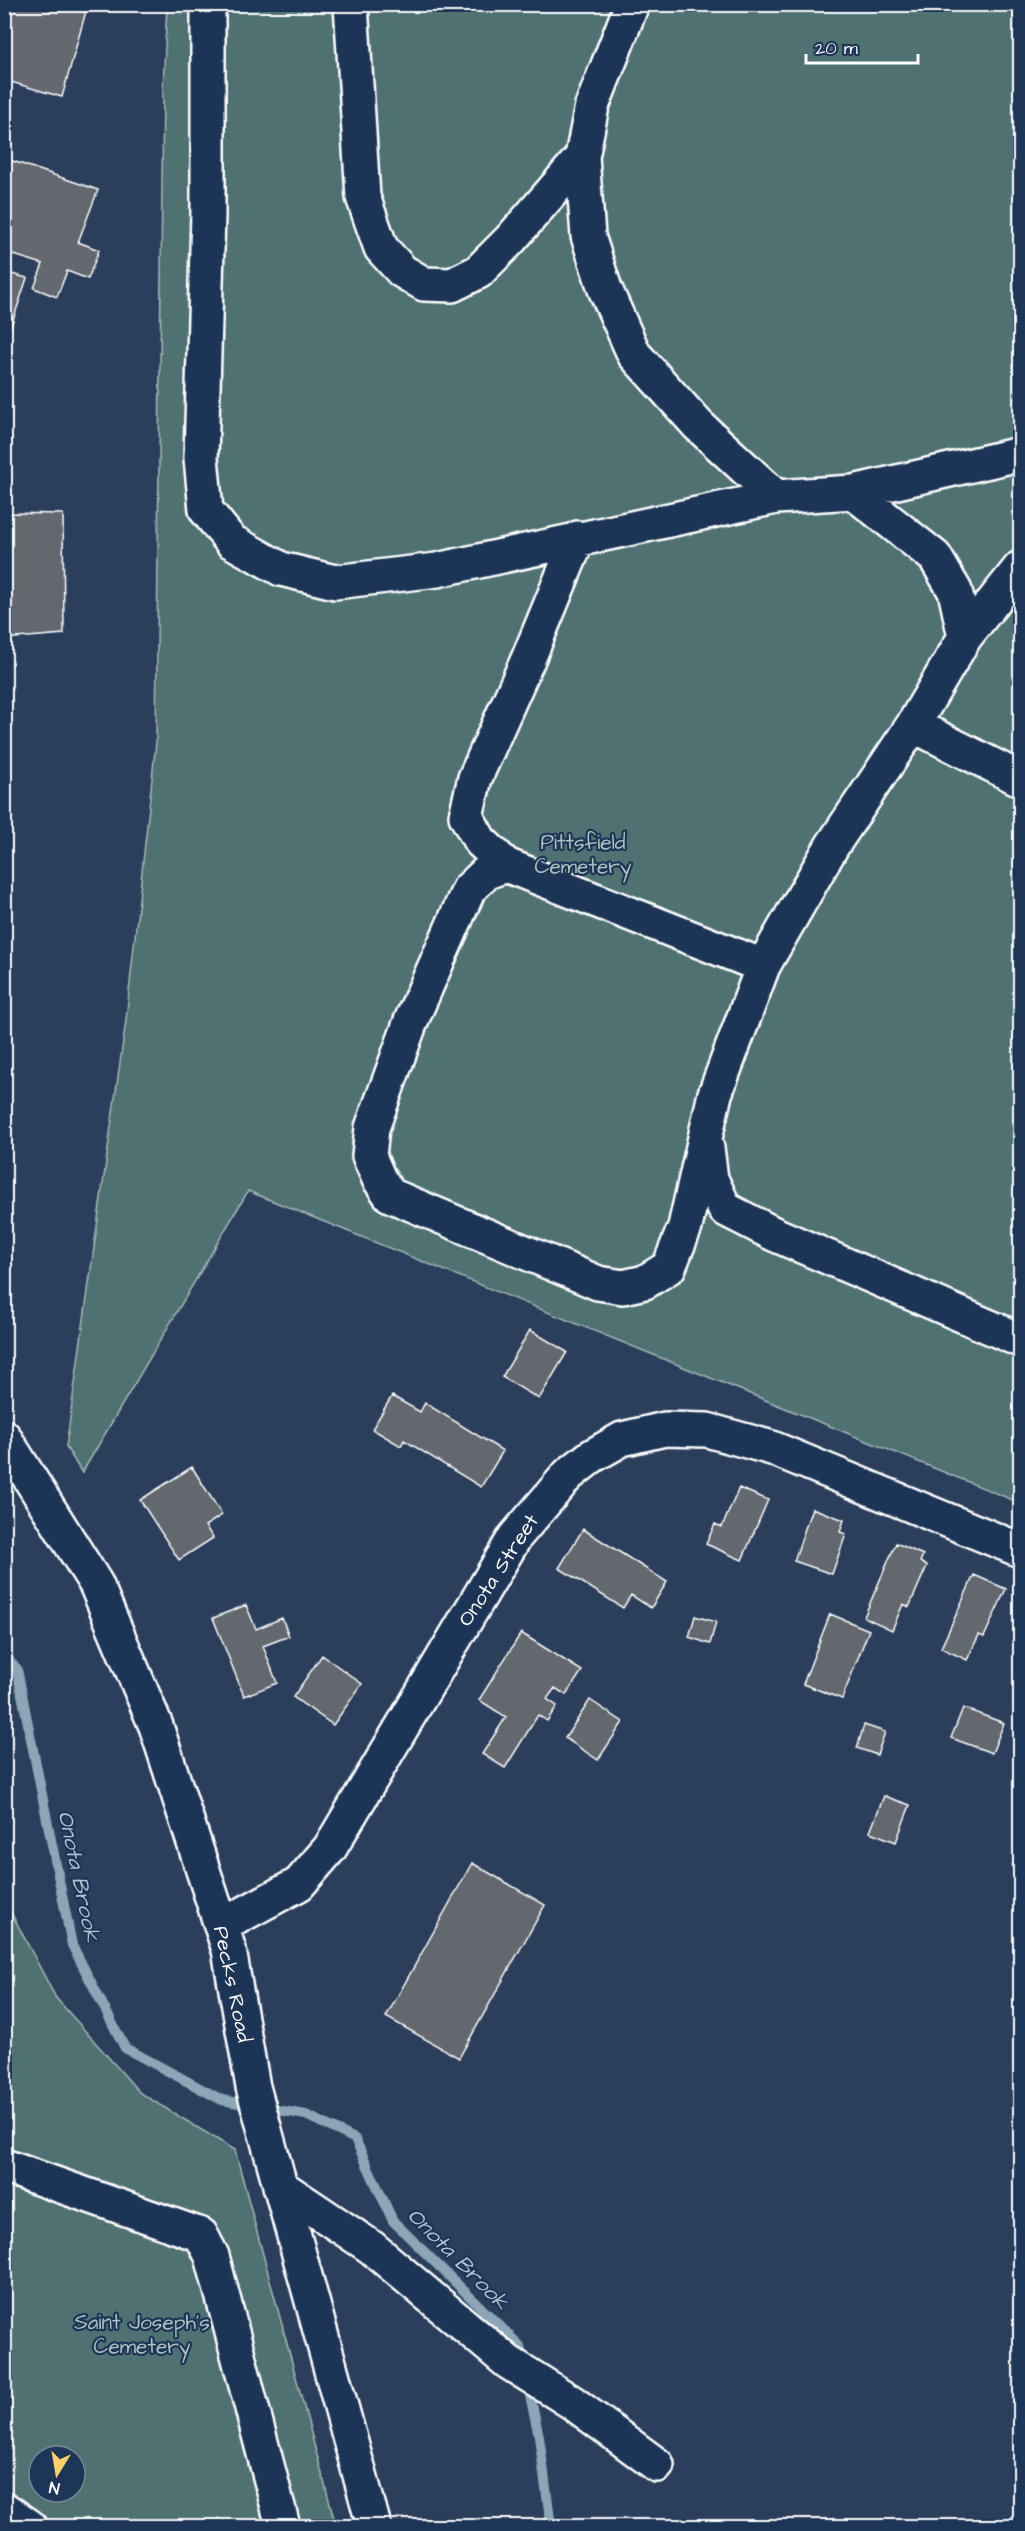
<svg xmlns="http://www.w3.org/2000/svg" width="1025" height="2531" font-family="'Architects Daughter',sans-serif">
<style>
.green{fill:#4f7171;stroke:#a7b8b8;stroke-width:1.5;fill-rule:evenodd}
.lines{fill:none;stroke-linecap:round;stroke-linejoin:round}
.stream{stroke:#8ca5b7;stroke-width:10}
.building{fill:#64676e;stroke:#fff;stroke-width:1.5}
.minor-casing{stroke:#fff;stroke-width:38}
.minor{stroke:#1d3557;stroke-width:33}
.labels{text-anchor:middle;stroke-width:4.5;stroke-linejoin:round;paint-order:stroke}
.park-label{font-size:21px;fill:#b0bfbf;stroke:#1d3557}
.street-label{font-size:21px;fill:#fff;stroke:#1d3557}
.water-label{font-size:22px;font-style:italic;fill:#b3c3cf;stroke:#1d3557}
</style>
<rect width="100%" height="100%" fill="#2b3f5c"/>
<filter id="ink" filterUnits="userSpaceOnUse"><feTurbulence type="fractalNoise" baseFrequency=".0167" numOctaves="2"/><feDisplacementMap in="SourceGraphic" scale="12" xChannelSelector="R" yChannelSelector="G"/><feConvolveMatrix kernelMatrix="1 2 1 2 8 2 1 2 1" color-interpolation-filters="sRGB"/></filter>
<g filter="url(#ink)">
<path class="green" d="M167,5H1020V1503L248,1191L82,1473L66,1447L126,1020L156,742L163,88Z
M4,1899L56,1998L140,2093L235,2150L336,2526H5ZM39,2456H75V2492H39Z"/>
<g class="lines">
<path class="stream" d="M4,1655L17,1669L72,1945L125,2048L222,2100L306,2115L355,2139L393,2221L520,2346L523,2364
M527,2382L539,2436L551,2526"/>
</g>
<path class="building" d="M4,4H88L62,97L4,80Z
M4,158L98,190L78,242L99,250L88,279L67,271L57,297L34,288L43,264L4,252Z
M4,272L27,278L4,347Z
M4,513L63,514L64,634L4,639Z
M530,1330L567,1352L539,1399L502,1377Z
M392,1396L420,1412L425,1403L503,1451L481,1487L404,1440L401,1446L372,1429Z
M192,1467L222,1515L205,1526L213,1538L179,1560L140,1500Z
M739,1488L768,1500L742,1560L706,1544L715,1524L722,1527Z
M812,1508L844,1520L840,1532L846,1534L832,1574L794,1561Z
M583,1529L667,1582L651,1608L631,1595L623,1608L559,1568Z
M896,1543L923,1555L920,1562L927,1566L909,1607L903,1604L892,1630L864,1617Z
M974,1575L1006,1589L984,1637L979,1635L967,1660L941,1648Z
M246,1605L256,1629L282,1618L289,1636L263,1646L277,1683L244,1696L213,1618Z
M830,1614L869,1630L842,1699L803,1684Z
M695,1616L716,1622L710,1644L689,1637Z
M521,1633L582,1671L566,1695L555,1688L547,1699L557,1706L547,1721L538,1715L505,1768L482,1754L506,1717L479,1700Z
M322,1655L362,1684L333,1725L293,1697Z
M590,1700L623,1722L598,1760L565,1738Z
M963,1708L1004,1723L992,1753L951,1738Z
M864,1725L885,1732L877,1755L857,1748Z
M884,1796L910,1805L896,1842L870,1832Z
M1020,1849V1872L1012,1867Z
M472,1863L545,1905L459,2058L386,2017Z"/>
<g class="lines">
<defs>
<path id="minor" d="M208,4V214L201,458L206,510L231,541L281,569L335,582L437,570L776,497L853,492L1020,454
M351,4L363,197L381,248L402,271L424,284L452,285L478,272L510,240L582,157
M632,4L592,106L582,157L588,236L605,289L634,354L698,425L776,497
M853,492L935,557L955,591L965,637
M913,725L965,637L1020,568
M506,865L480,841L466,816L475,778L529,657L578,538
M763,966L506,865L487,872L469,889L411,1021L372,1128L369,1156L379,1179L390,1195L598,1283L623,1287L645,1282L669,1267L685,1227L715,1094L763,966L832,846L913,725L1020,779
M707,1148L711,1179L725,1209L774,1234L1020,1340
M4,1437L96,1584L156,1726L229,1950L253,2087L374,2526
M221,1926L299,1884L330,1848L515,1537L568,1475L592,1456L622,1439L665,1429L707,1430L772,1448L1020,1550
M4,2166L201,2235L212,2256L283,2526
M280,2186L371,2247L508,2362L573,2403L657,2465
M4,2509L29,2526"/>
</defs>
<use href="#minor" class="minor-casing"/>
<use href="#minor" class="minor"/>
</g>
</g>
<g class="labels">
<g class="park-label">
<text x="583" y="849">Pittsfield<tspan x="583" dy="24">Cemetery</tspan></text>
<text x="142" y="2329">Saint Joseph's<tspan x="142" dy="24">Cemetery</tspan></text>
</g>
<g class="street-label">
<text transform="translate(498 1570) rotate(-57)" y="7">Onota Street</text>
<text transform="translate(233 1984) rotate(78)" y="7">Pecks Road</text>
</g>
<g class="water-label">
<text transform="translate(80 1876) rotate(78)" y="8">Onota Brook</text>
<text transform="translate(459 2258) rotate(45)" y="8">Onota Brook</text>
</g>
</g>
<rect width="1025" height="2531" fill="none" stroke="#1d3557" stroke-width="24"/>
<rect x="12" y="12" width="1001" height="2507" fill="none" stroke="#fff" stroke-width="2" filter="url(#ink)"/>
<g transform="translate(57 2474) rotate(191)"><circle r="28" fill="#1d3557" stroke="#77869a" stroke-width="1.5"/>
<path d="M0-4.5L10 22L0 15L-10 22Z" fill="#ffd166"/>
<text y="-9" font-size="16" font-weight="bold" text-anchor="middle" fill="#ffffff">N</text>
</g>
<path d="M806 54v9h112v-9" fill="none" stroke="#ffffff" stroke-width="3"/>
<text x="815" y="54" font-size="18" fill="#ffffff" stroke="#1d3557" stroke-width="4.5" paint-order="stroke">20 m</text>
</svg>
